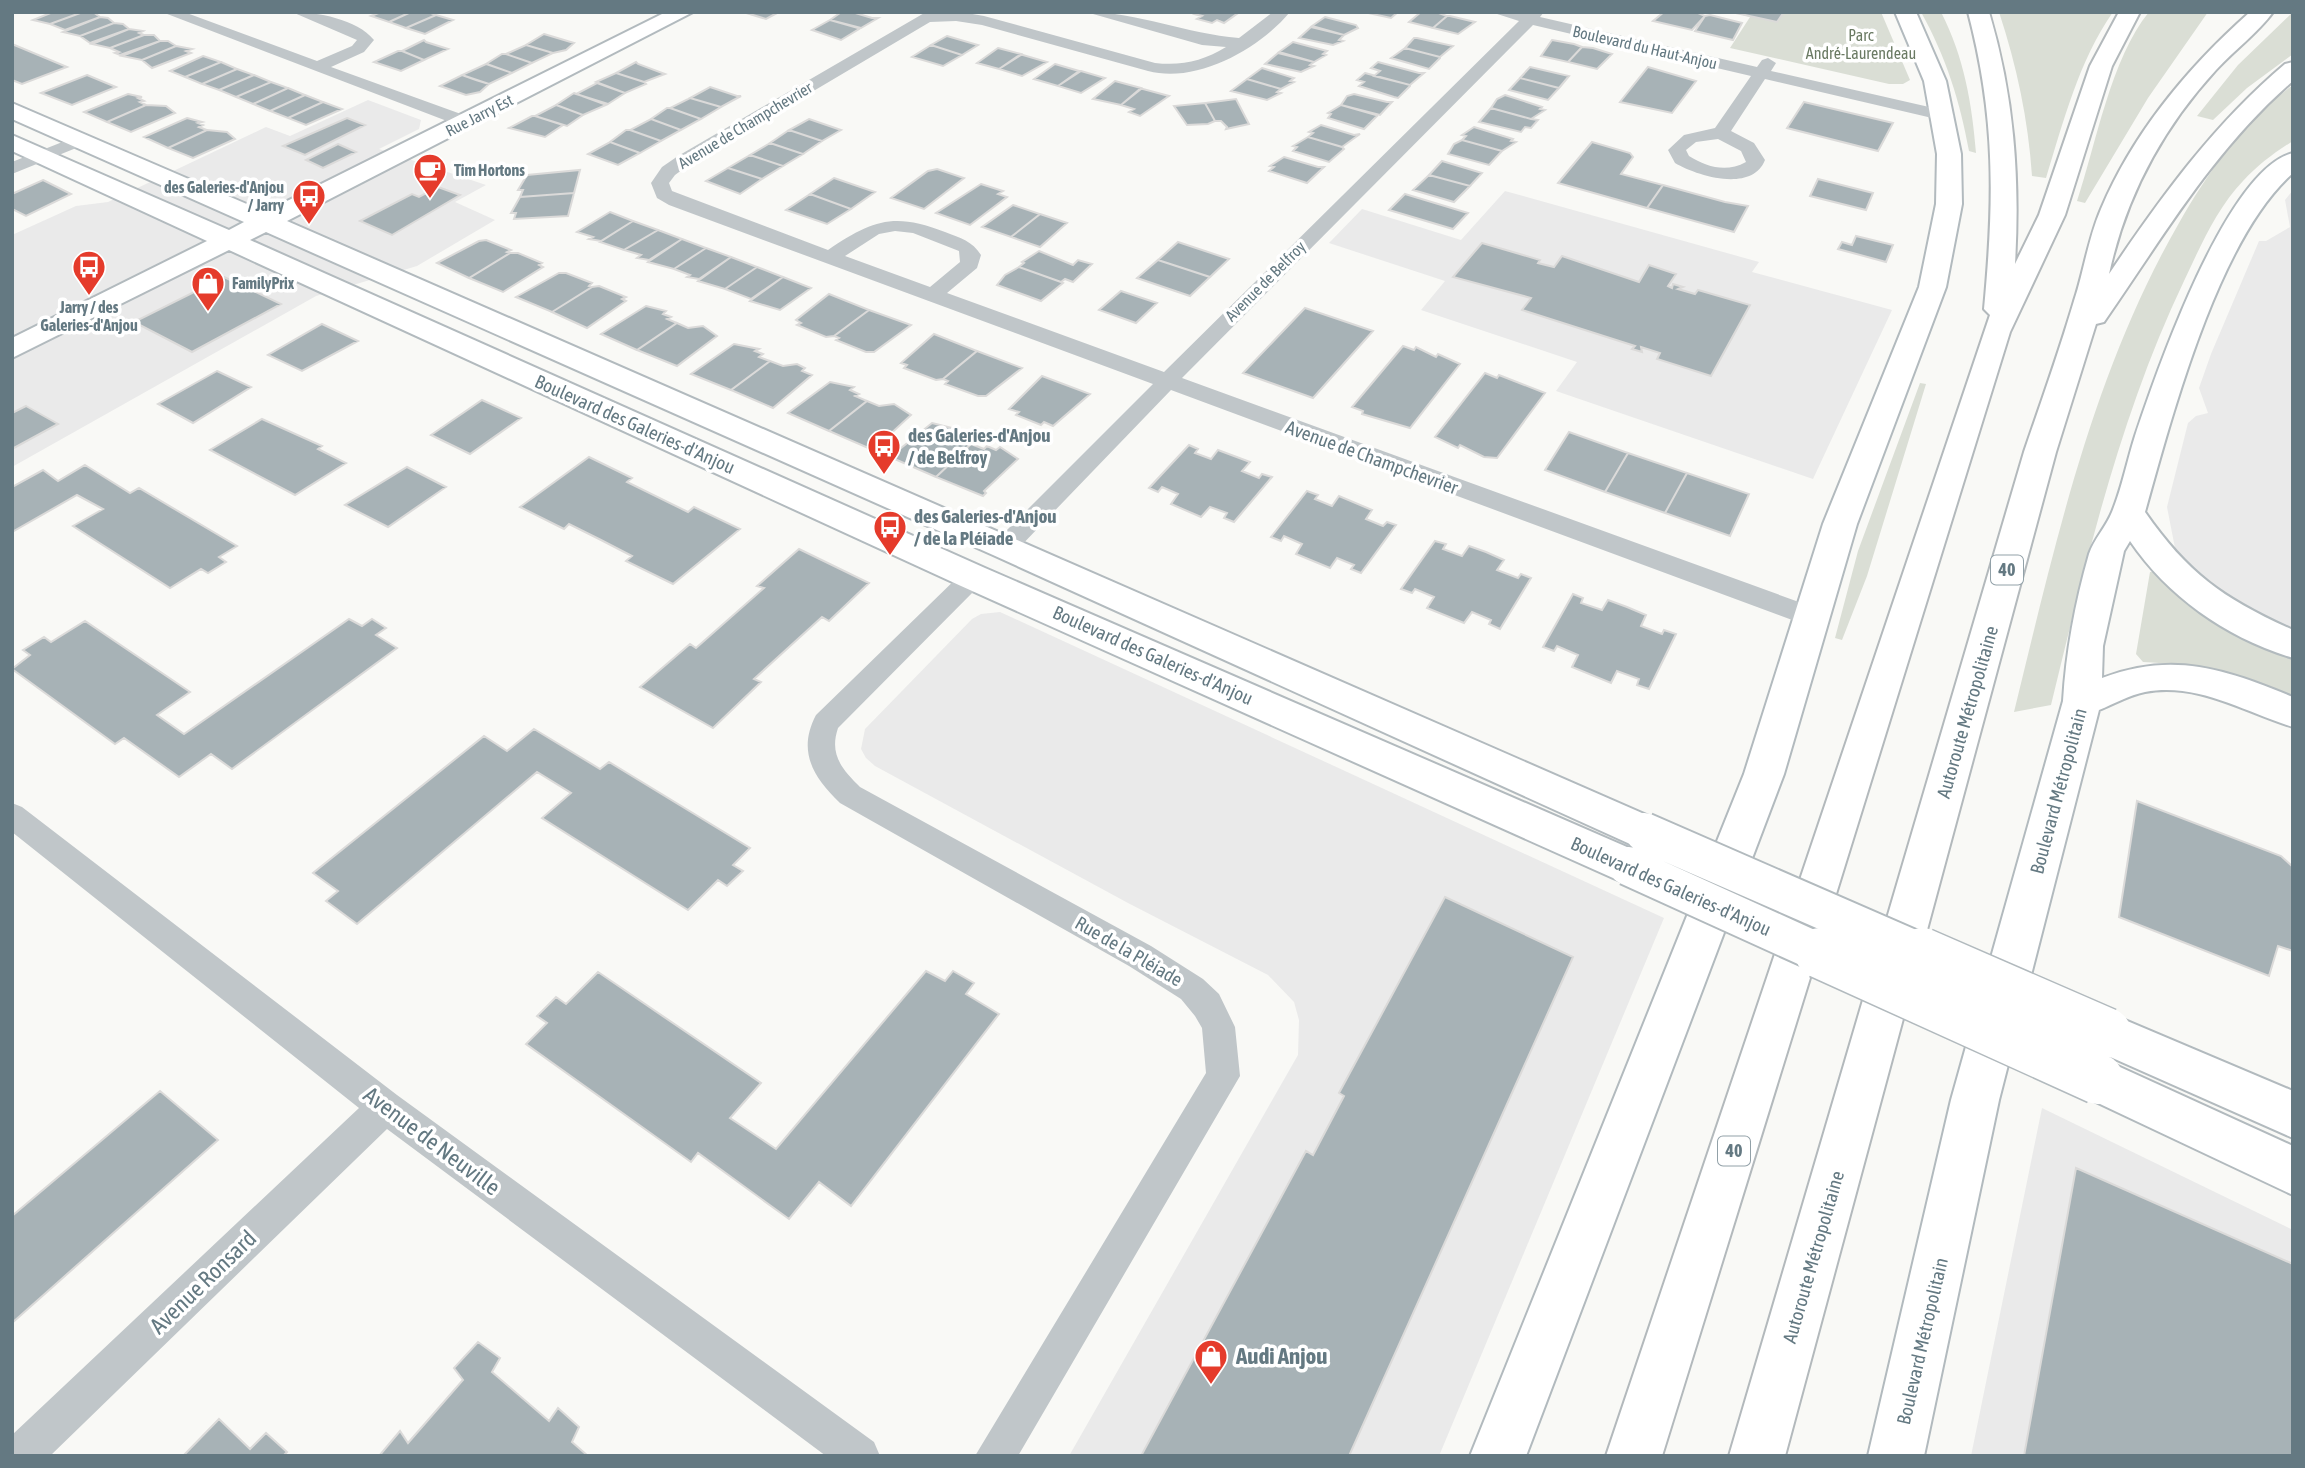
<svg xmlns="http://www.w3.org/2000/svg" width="2305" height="1468" font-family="'Asap Condensed',sans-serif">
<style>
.built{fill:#eaeaea}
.green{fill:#daded5}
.building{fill:#a7b2b6;stroke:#dbdad9;stroke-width:2}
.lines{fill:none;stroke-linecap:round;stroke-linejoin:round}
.secondary-casing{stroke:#b2babe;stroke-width:4}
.highway-casing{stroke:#b3b9bc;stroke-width:4}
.street{fill:#c0c6c9;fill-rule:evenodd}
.secondary{fill:#fff;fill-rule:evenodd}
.highway{fill:#fff;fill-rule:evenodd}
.secondary-bridge-far1-casing{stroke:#b2babe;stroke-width:42;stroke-linecap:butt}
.secondary-bridge-casing{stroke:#b2babe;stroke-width:53;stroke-linecap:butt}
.secondary-bridge-far1{stroke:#fff;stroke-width:38}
.secondary-bridge{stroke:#fff;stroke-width:50}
.labels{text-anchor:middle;stroke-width:7;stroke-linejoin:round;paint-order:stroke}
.far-park-label{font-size:16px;fill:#6a7a63;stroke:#fff}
.far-street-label{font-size:16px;fill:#647982;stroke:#fff}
.far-poi-label{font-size:16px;font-weight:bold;fill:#647982;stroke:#fff;text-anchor:start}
.shield{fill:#fff;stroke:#92a1a8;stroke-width:2}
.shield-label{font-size:18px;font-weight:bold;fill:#647982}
.street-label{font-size:19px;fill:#647982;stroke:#fff}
.poi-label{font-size:19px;font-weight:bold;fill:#647982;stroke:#fff;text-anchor:start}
.near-street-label{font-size:23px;fill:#647982;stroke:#fff}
.near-poi-label{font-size:23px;font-weight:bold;fill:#647982;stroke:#fff;text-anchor:start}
</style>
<rect width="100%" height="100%" fill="#f9f9f6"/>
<path class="built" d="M368,100L421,120L419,129L379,149L486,185L455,202L495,220L417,266L316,296L12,467V235L76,206L108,202L266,127L290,136Z
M2293,190V637L2234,608L2170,549L2175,548L2167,507L2188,423L2196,416L2208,413L2199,388L2211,354L2259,241H2266L2290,227L2285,200Z
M1505,191L1759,262L1752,272L1892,310L1813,479L1556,391L1577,362L1421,310L1445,281L1329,243L1362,209L1461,240Z
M1000,612L1664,918L1439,1456H1069L1298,1055L1299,1020L1294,1002L1268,975L1128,903L875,766L866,758L861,749L865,729L972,619L981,614Z
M2042,1108L2293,1230V1456H1971Z"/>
<path class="green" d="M1731,12H1881L1910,80L1903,84H1889L1730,48L1750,17Z
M1921,12H1941C1964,57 1972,103 1976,153L1969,151C1960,101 1946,57 1921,12Z
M1999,12H2113C2079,60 2063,123 2046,178L2032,176C2028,119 2017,67 1999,12Z
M2149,12H2208L2148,98L2085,203L2077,201C2096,144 2111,58 2149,12Z
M2293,12V54L2247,88L2213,120L2197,116L2238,65Z
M2293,85V141C2275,152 2258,165 2243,181C2217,208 2200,247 2184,281C2120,415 2086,561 2051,705L2014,712C2055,545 2092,374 2179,223C2208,172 2245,120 2293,85Z
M1920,383L1926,384L1867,576L1842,640L1835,638L1858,551Z
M2150,572H2155L2293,653V699C2243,681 2196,664 2143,662L2136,654Z"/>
<path class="building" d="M53,12H83L50,24L33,20Z
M83,12H93L100,17L65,30L50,24Z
M381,12H411L389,22L371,16Z
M411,12H428L436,15L406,28L389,22Z
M743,12H779L766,19Z
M852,12L872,18H878L861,28L830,20L840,13Z
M1196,12H1237L1238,13L1224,23L1217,20L1212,23L1197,19L1202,16L1194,14Z
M1398,12L1391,18L1368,13V12Z
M1421,12H1436L1447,16L1433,28L1409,22Z
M1664,12H1696L1705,16L1692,30L1653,21Z
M1731,12H1784L1777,22Z
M436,15L453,20L425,34L406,28Z
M1710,15L1742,23L1733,40L1695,31L1705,16Z
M1447,16H1450L1475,22L1458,34L1433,28Z
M100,17L108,18L114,23L80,36L63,32Z
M1325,17L1356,25L1358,28L1344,35L1312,26Z
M830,20L858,28L859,29L841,40L812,30Z
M114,23L123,24L129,29L90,43L80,36Z
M1311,27L1344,35L1339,40L1343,41L1333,45L1299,38Z
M129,29L143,31L139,33L144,35L110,48L92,44Z
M544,34L574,43L566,50L553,53L526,45Z
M144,35H154L160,41L120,55L115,53L119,52L110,48Z
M947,36L978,45L962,55L931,45Z
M1414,38H1417L1453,46L1440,57L1405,48Z
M424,40L426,42L448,49L424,60L402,51Z
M1552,40L1574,44L1582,47L1568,62L1541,56Z
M160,41H168L176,46L142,60L122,56Z
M1293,42L1327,51L1323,54L1326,55L1314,62L1279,52Z
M12,44L67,67L22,84L12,80Z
M526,45L553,53L532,63L506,54Z
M931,45L962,55L943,66L912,57Z
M176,46L192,49L186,51L191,53L152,68L142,60Z
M1582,47L1593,48L1612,54L1597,69L1568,62Z
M998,48L1021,54L999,69L977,63Z
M1405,48L1440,57V58L1429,69L1391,58Z
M398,51H402L424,60L401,71L374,62Z
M1278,53L1314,62L1310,65L1314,66L1301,72L1265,64Z
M502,54H506L532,63L512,73L486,64Z
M1021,55H1023L1047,62L1022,76L999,69Z
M203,56L221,62L185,77L170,71Z
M221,62L237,69L202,84L185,77Z
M636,62L638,64L665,74L644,82L616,73Z
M1378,62L1419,73H1424L1410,85L1374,76L1380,71L1371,68Z
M486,64H487L512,73L489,84L462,75Z
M1055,64L1079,71L1058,86L1034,79Z
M1530,67L1569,76L1559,88L1520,78Z
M1648,67L1696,81L1672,113L1620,102Z
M1262,68L1294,78L1290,81L1294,82L1281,89L1247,79Z
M237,69L254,75L219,90L202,84Z
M1081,71L1105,78L1081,93L1058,86Z
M616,73L644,82L646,84L625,93L596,82Z
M1365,73L1410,85V86L1398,98L1394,97L1359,86L1364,82L1357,80Z
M87,75L116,87L72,105L41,93Z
M254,75L271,82L236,97L219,90Z
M462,75L476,80L489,84L480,92L466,95L440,86Z
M1520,78L1559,88L1548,100L1509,90Z
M1247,79L1281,89L1277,92L1281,93L1267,100L1231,91Z
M1115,81L1141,88L1121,105L1093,99Z
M271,82L288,88L253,104L236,97Z
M597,83L625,93L608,104L576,94Z
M710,87L737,96H741L721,107L690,98Z
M288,88L305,95L270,111L253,104Z
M1141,89H1143L1169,96L1140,116L1129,112L1134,109L1121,105Z
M574,93L604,104L606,105L583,115L556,105Z
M128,94L142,97L138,98L144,101L140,102L146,105L107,122L84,112Z
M1354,94L1387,102H1392L1380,115L1341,105L1347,96Z
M305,95L323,102L288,118L270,111Z
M1505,95L1542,107L1540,109L1545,110L1531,119L1491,108L1497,99Z
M690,98L721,107L701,119L670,108Z
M1236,99L1249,124L1226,129L1227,127L1221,121H1215L1205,103Z
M323,102L342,109L306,125L288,118Z
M1804,102L1893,123L1878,151L1787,128Z
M1205,103L1215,121L1208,124L1187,125L1174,106Z
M146,105L166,106L175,113L131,132L107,122Z
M556,105L559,106L583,115L567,126L535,116Z
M1341,105L1376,115L1377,116L1364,129L1328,118L1331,114L1328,113Z
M667,108H670L701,119L681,130L651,119Z
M1491,108L1531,119L1538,120L1531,128L1525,127L1521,132L1479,122Z
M532,116H535L563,125L545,137L509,128Z
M187,118L202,122L198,123L203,125L199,127L207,130L168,148L144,137Z
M347,118L365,125L305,155L283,146Z
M651,119L681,130L661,141L630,130Z
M809,119L841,130L822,141L789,130Z
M1321,125L1354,135L1360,134L1342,147L1308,137L1313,133L1309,132Z
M1474,127L1513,139L1511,141L1516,142L1502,151L1462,140L1466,136L1462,135Z
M207,130L227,132L235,139L193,158L168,148Z
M626,130H630L661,141L640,153L610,142Z
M789,130L822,141L803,154L770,143Z
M1308,137L1342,147L1344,149L1329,162L1293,151L1297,147L1293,146Z
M1462,140L1502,151L1489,165L1448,154L1454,144Z
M610,142L640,153L618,165L588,154Z
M1592,142L1630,153L1633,157L1621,174L1663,185L1647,208L1558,183Z
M770,143L803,154L783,166L750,155Z
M338,144L356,152L323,168L306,160Z
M750,155L783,166L762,179L728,168Z
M1284,157L1318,167H1324L1307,183L1269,171L1274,167L1270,166Z
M1442,161L1482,173L1470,186L1429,175Z
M728,168L762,179L740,194L706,181Z
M937,169L964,178L924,209L891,198L928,171Z
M580,170L574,193L520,197L523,190H518L527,175Z
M1429,175L1470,186L1454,202L1413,190Z
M834,178L875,192L851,209L810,194Z
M1818,179L1873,193L1866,210L1810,196Z
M43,180L71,194L26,216L12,209V194Z
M981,184L1003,191L998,194L1007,197L970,225L936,213Z
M1663,185L1725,202L1748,206L1734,232L1647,208Z
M438,187L460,195L392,235L360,221L412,194L419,197Z
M574,193L568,216L514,219L516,213H511L520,197Z
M810,194L851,209L827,224L786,210Z
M1405,194L1468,213L1453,229L1389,210Z
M1013,205L1040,214L1011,237L982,227Z
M610,212L633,221L601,241L589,239L593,237L577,232Z
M1040,214L1067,223L1040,247L1011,237Z
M633,221L658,230L624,250L600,242Z
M658,230L682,239L649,260L637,258L641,255L624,250Z
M1856,236L1893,245L1886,262L1838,249L1842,242L1852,245Z
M682,239L706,248L674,269L648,262Z
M486,240L511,250L507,252L510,253L469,278L437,263L479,241Z
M1178,242L1229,259L1210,277L1158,260Z
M1482,243L1540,260L1538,263L1554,267L1562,256L1639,282L1649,265L1676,274L1668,286L1672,288L1673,284L1683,287L1678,289L1695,294L1698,290L1750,305L1711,376L1657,359L1660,353L1641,347L1642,352L1632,349L1635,346L1522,310L1531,298L1453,277Z
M706,248L731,257L699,279L687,277L690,275L674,269Z
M1039,251L1073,265L1078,260L1092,264L1073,282L1065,279L1061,282L1019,267L1024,263L1022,262Z
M510,253H518L542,263L539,265L543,267L503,292L469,278Z
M731,257L757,267L725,289L698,281Z
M1158,260L1210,277L1190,296L1137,278Z
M757,267L783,277L751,299L725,289Z
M1019,267L1061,282L1063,283L1041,301L997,285L1005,275Z
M559,273H566L592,283L589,286L592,287L552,312L516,297Z
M224,277L281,304L192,352L134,322Z
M783,277L811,288L780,310L750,301Z
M599,286L626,297L622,299L626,301L587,328L552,312L592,287Z
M1121,291L1157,303L1136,323L1099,310Z
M829,294L869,310L834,336L826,337L797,325L801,323L796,320Z
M646,306L666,311L663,314L671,317L667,319L677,323L637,350L601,334Z
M1305,308L1373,331L1313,398L1243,373Z
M869,310L911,325L874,352H866L836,340L839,338L834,336Z
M677,323L688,328L703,326L717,336L677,366L637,350Z
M322,324L358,341L302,371L268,355Z
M934,334L977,351L943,379L936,380L904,368L907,365L901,363Z
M734,344L759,349L755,351L763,354L759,357L770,361L731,390L691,374Z
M1403,346L1414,350L1416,347L1436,357L1438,354L1460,364L1410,428L1362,414L1363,411L1352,407Z
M977,351L1022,368L986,396H978L945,384L948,381L943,379Z
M770,361L783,366L797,364L805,368L802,371L812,375L773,408L731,390Z
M217,371L251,387L193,423L158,404Z
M1485,373L1497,378L1499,375L1545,393L1497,458L1484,457L1460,445L1458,448L1435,437Z
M1042,376L1090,394L1053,426L1044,422L1041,425L1016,415L1019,412L1009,409Z
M830,382L854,387L850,390L859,394L855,396L867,401L829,431L788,413Z
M482,400L521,418L470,454L431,435Z
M867,401L879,406L894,404L911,415L873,450L829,431Z
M26,406L58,424L12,449V413Z
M262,419L322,446L318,449L346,463L295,495L210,450Z
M932,423L956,429L953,432L962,436L959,439L971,444L936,477L890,457Z
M1569,432L1628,453L1605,492L1545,470Z
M971,444L984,449L987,446L996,450L1000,447L1018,459L984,491L986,493L983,496L936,477Z
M1189,445L1198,449L1195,453L1211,459L1218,450L1250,462L1242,471L1259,478L1262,474L1272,477L1234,522L1224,518L1227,513L1210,507L1201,517L1171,504L1178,494L1162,487L1158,492L1149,488Z
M1628,453L1687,473L1665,513L1605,492Z
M589,457L632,478L627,482L688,512L694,507L740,529L673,584L626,561L632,556L601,540L569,524L564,529L520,507Z
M85,465L130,493L139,488L237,546L219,557L226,562L208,573L201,569L170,588L73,526L103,509L77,495L12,532V487L43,470L58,481Z
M407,467L446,487L388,527L345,505Z
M1687,473L1749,494L1730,536L1665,513Z
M1307,491L1318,495L1315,499L1332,506L1339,496L1372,510L1366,519L1383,526L1387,522L1396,525L1361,573L1351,569L1354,565L1337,558L1330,568L1296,554L1302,544L1284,536L1281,541L1271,537Z
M1435,541L1446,544L1443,549L1462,556L1469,546L1486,552L1504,560L1497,570L1518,578L1521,574L1531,578L1500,629L1489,624L1491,620L1472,612L1464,623L1427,608L1434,597L1415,589L1412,593L1401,589Z
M799,549L869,583L829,621L822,617L754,679L761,682L713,728L640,687L690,644L696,648L764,588L757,586Z
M1573,594L1583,598L1581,603L1602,610L1608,600L1627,607L1646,615L1641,626L1662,634L1664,630L1676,634L1649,689L1637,685L1639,679L1617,671L1611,683L1572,667L1578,655L1557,646L1554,651L1543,647Z
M349,619L362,626L372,619L386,628L376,635L397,648L232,769L211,754L179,777L124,738L115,744L12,669L30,655L23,650L44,637L51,642L85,621L190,692L157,715L184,734Z
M534,729L600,769L609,762L750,848L733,865L743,871L727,886L718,880L688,910L542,818L571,793L537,772L357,924L326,901L338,891L313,873L484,736L507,751Z
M2137,801L2281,856L2293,867V951L2278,946L2269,976L2119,917Z
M1445,897L1573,957L1349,1456H1141L1306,1151L1313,1155L1344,1096L1339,1093Z
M926,971L945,981L953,971L974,983L966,994L999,1014L851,1206L819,1182L789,1219L698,1153L691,1162L526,1044L547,1023L537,1016L556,997L566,1004L598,972L761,1083L730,1118L776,1149Z
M160,1091L218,1140L12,1323V1216Z
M2076,1168L2293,1264V1456H2024Z
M478,1342L500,1358L492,1372L549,1421L558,1408L579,1427L572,1442L588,1456H379L400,1431L408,1443L463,1380L454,1368Z
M219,1419L250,1449L266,1433L287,1452L283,1456H183Z"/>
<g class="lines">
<defs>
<path id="secondary" d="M666,12H693L287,221L1658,820L1664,832L1658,844L1644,849L1630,844L993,555L266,232L250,240L985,568L1643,854L1649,866L1643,878L1628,884L1613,878L961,586L229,250L12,358V338L207,241L12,151V135L229,230L244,222L12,119V103L265,212Z
M1895,12H1916L1946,81L1961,154L1962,204L1946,287L1857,524L1784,774L1526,1456H1470L1744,774L1823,524L1919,287L1936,204L1937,154L1924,81Z
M2293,153V173C2218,239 2172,416 2145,512C2188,574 2224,599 2293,630V658C2227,638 2168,597 2130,541L2124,551L2103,646L2102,678C2173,651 2225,669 2293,697V727C2244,712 2198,682 2145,692C2129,695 2114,704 2099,710L1999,1100L1924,1456H1868L1951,1100L2063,701C2066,651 2075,603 2089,554C2094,539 2106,527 2112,512C2122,488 2127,461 2135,436C2156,373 2226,169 2293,153Z
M2106,1012L2293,1091V1138L2090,1048L2083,1033L2090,1018Z
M2098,1057L2293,1146V1195L2081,1095L2075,1079L2081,1063Z"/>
<path id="highway" d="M1968,12H1989C2014,96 2020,177 2015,264L2039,215L2090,66L2119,12H2140L2112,66L2065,215L2010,332L1662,1456H1606L1990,315L1984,309C1994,202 1996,118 1968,12Z
M2250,12H2273C2258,33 2234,50 2216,70C2162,129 2126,196 2109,274C2161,197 2214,124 2285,64L2293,62V81C2214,149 2163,237 2104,322L2096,324L2056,452L1785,1456H1729L2024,452C2041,402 2059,352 2074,301C2084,271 2088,239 2101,209C2133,133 2188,67 2250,12Z"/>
</defs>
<use href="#secondary" class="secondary-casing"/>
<use href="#highway" class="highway-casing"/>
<path class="street" d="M162,12H184L317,61L352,46L357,40L292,12C317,12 357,19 374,40L364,52L331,67L472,118L475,122L466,127L460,126Z
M926,12H961L984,16L1155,63C1182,66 1203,61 1226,47L1202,45L1086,12C1138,12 1187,34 1239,38L1273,12H1290C1259,49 1197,84 1148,71L982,25L956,21L930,22L690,164L675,175L669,183L672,191L828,250C872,220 894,212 945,232C961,238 972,241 981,255L977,268L947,293L1164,372L1519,21L1491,12H1544L1540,17L1757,67L1762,60L1768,58L1776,63L1771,71L1951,112L1954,116L1945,121L1765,79L1731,131L1754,143L1765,160C1752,193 1697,176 1675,163L1668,150L1684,135L1715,128L1751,76L1533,25L1182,378L1821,610L1825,617L1821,624L1812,626L1803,624L1171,390L1014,553L1005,555L996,553L993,547L996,541L1153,384L669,205L657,198L651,183L662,167L678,156ZM1718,139L1741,151L1746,162C1726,173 1707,167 1689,156L1686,150L1696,142ZM895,231L913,233L959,251L960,262L930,287L845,256L879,234Z
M80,135L86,136L89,140L86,144L12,174V162Z
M973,568L982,571L986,577L982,583L838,728C829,755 842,769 860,787L1151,946L1203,979L1219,994L1235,1027L1240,1076L1018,1456H975L1206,1073L1202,1028L1195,1016L1181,999L1129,966L840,803C813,777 797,751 816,715L964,571Z
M12,803L22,807L397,1095L874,1442L880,1456H826L387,1129L50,1456H12V1435L359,1108L12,832Z"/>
<use href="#secondary" class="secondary"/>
<use href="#highway" class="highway"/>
<defs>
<path id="secondary-bridge-far1" d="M1644,832L1926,955
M1628,866L1824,955"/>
<path id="secondary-bridge" d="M1820,953L2098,1079
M1922,953L2106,1033"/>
</defs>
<use href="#secondary-bridge-far1" class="secondary-bridge-far1-casing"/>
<use href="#secondary-bridge" class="secondary-bridge-casing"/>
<use href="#secondary-bridge-far1" class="secondary-bridge-far1"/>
<use href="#secondary-bridge" class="secondary-bridge"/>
</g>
<defs>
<symbol id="cafe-pin" viewBox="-11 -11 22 30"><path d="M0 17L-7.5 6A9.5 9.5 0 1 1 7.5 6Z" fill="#e53b2b" stroke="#fff"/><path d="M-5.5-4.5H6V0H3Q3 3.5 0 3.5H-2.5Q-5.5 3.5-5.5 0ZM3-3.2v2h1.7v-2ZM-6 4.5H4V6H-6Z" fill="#fff"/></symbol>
<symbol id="bus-pin" viewBox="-11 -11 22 30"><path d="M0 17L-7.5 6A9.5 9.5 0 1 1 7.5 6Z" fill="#e53b2b" stroke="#fff"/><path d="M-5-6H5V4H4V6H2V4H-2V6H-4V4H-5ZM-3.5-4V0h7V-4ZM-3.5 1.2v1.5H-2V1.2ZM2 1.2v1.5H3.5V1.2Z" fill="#fff"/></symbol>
<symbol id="shop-pin" viewBox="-11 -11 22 30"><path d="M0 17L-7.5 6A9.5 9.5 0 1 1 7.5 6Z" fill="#e53b2b" stroke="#fff"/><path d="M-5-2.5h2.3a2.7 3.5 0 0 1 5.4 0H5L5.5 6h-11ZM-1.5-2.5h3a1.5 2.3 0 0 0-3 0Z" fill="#fff"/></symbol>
</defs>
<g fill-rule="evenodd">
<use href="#cafe-pin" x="411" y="151" width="38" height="52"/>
<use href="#bus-pin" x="290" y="177" width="38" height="52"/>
<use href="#bus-pin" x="70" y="248" width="38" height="52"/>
<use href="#shop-pin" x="189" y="264" width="38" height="52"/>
<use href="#bus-pin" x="865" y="427" width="38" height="52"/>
<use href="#bus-pin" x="871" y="508" width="38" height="52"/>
<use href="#shop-pin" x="1192" y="1337" width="38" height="52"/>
</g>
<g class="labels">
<g class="far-park-label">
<text x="1861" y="41">Parc<tspan x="1861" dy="18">André-Laurendeau</tspan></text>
</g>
<g class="far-street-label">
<text transform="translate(1645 47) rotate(13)" y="6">Boulevard du Haut-Anjou</text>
<text transform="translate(479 115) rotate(-27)" y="6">Rue Jarry Est</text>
<text transform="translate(745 125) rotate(-31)" y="6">Avenue de Champchevrier</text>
<text transform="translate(1265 281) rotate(-45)" y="6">Avenue de Belfroy</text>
</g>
<g class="far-poi-label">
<text x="454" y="176">Tim Hortons</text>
<text x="284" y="193" text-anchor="end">des Galeries-d'Anjou<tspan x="284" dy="18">/ Jarry</tspan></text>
<text x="232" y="289">FamilyPrix</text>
<text x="89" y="313" text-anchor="middle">Jarry / des<tspan x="89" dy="18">Galeries-d'Anjou</tspan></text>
</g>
<g class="shield">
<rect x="1991" y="555.5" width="32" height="29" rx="5"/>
<rect x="1718" y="1136.5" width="32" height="29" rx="5"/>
</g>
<g class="shield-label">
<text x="2007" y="576">40</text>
<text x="1734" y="1157">40</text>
</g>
<g class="street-label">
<text transform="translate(635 424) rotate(24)" y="7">Boulevard des Galeries-d'Anjou</text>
<text transform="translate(1372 457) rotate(20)" y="7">Avenue de Champchevrier</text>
<text transform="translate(1153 655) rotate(24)" y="7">Boulevard des Galeries-d'Anjou</text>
<text transform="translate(1967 712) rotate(-74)" y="7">Autoroute Métropolitaine</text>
<text transform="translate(2058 791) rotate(-75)" y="7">Boulevard Métropolitain</text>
<text transform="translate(1671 886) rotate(24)" y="7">Boulevard des Galeries-d'Anjou</text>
<text transform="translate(1129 951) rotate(30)" y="7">Rue de la Pléiade</text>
<text transform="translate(1813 1257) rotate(-74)" y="7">Autoroute Métropolitaine</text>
<text transform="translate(1922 1341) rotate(-77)" y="7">Boulevard Métropolitain</text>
</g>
<g class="poi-label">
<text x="908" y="442">des Galeries-d'Anjou<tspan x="908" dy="22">/ de Belfroy</tspan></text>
<text x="914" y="523">des Galeries-d'Anjou<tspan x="914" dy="22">/ de la Pléiade</tspan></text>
</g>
<g class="near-street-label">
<text transform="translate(432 1141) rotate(37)" y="8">Avenue de Neuville</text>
<text transform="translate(203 1282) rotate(-44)" y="8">Avenue Ronsard</text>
</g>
<g class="near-poi-label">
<text x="1236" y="1364">Audi Anjou</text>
</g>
</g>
<rect width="2305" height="1468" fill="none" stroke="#647982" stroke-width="28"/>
</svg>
